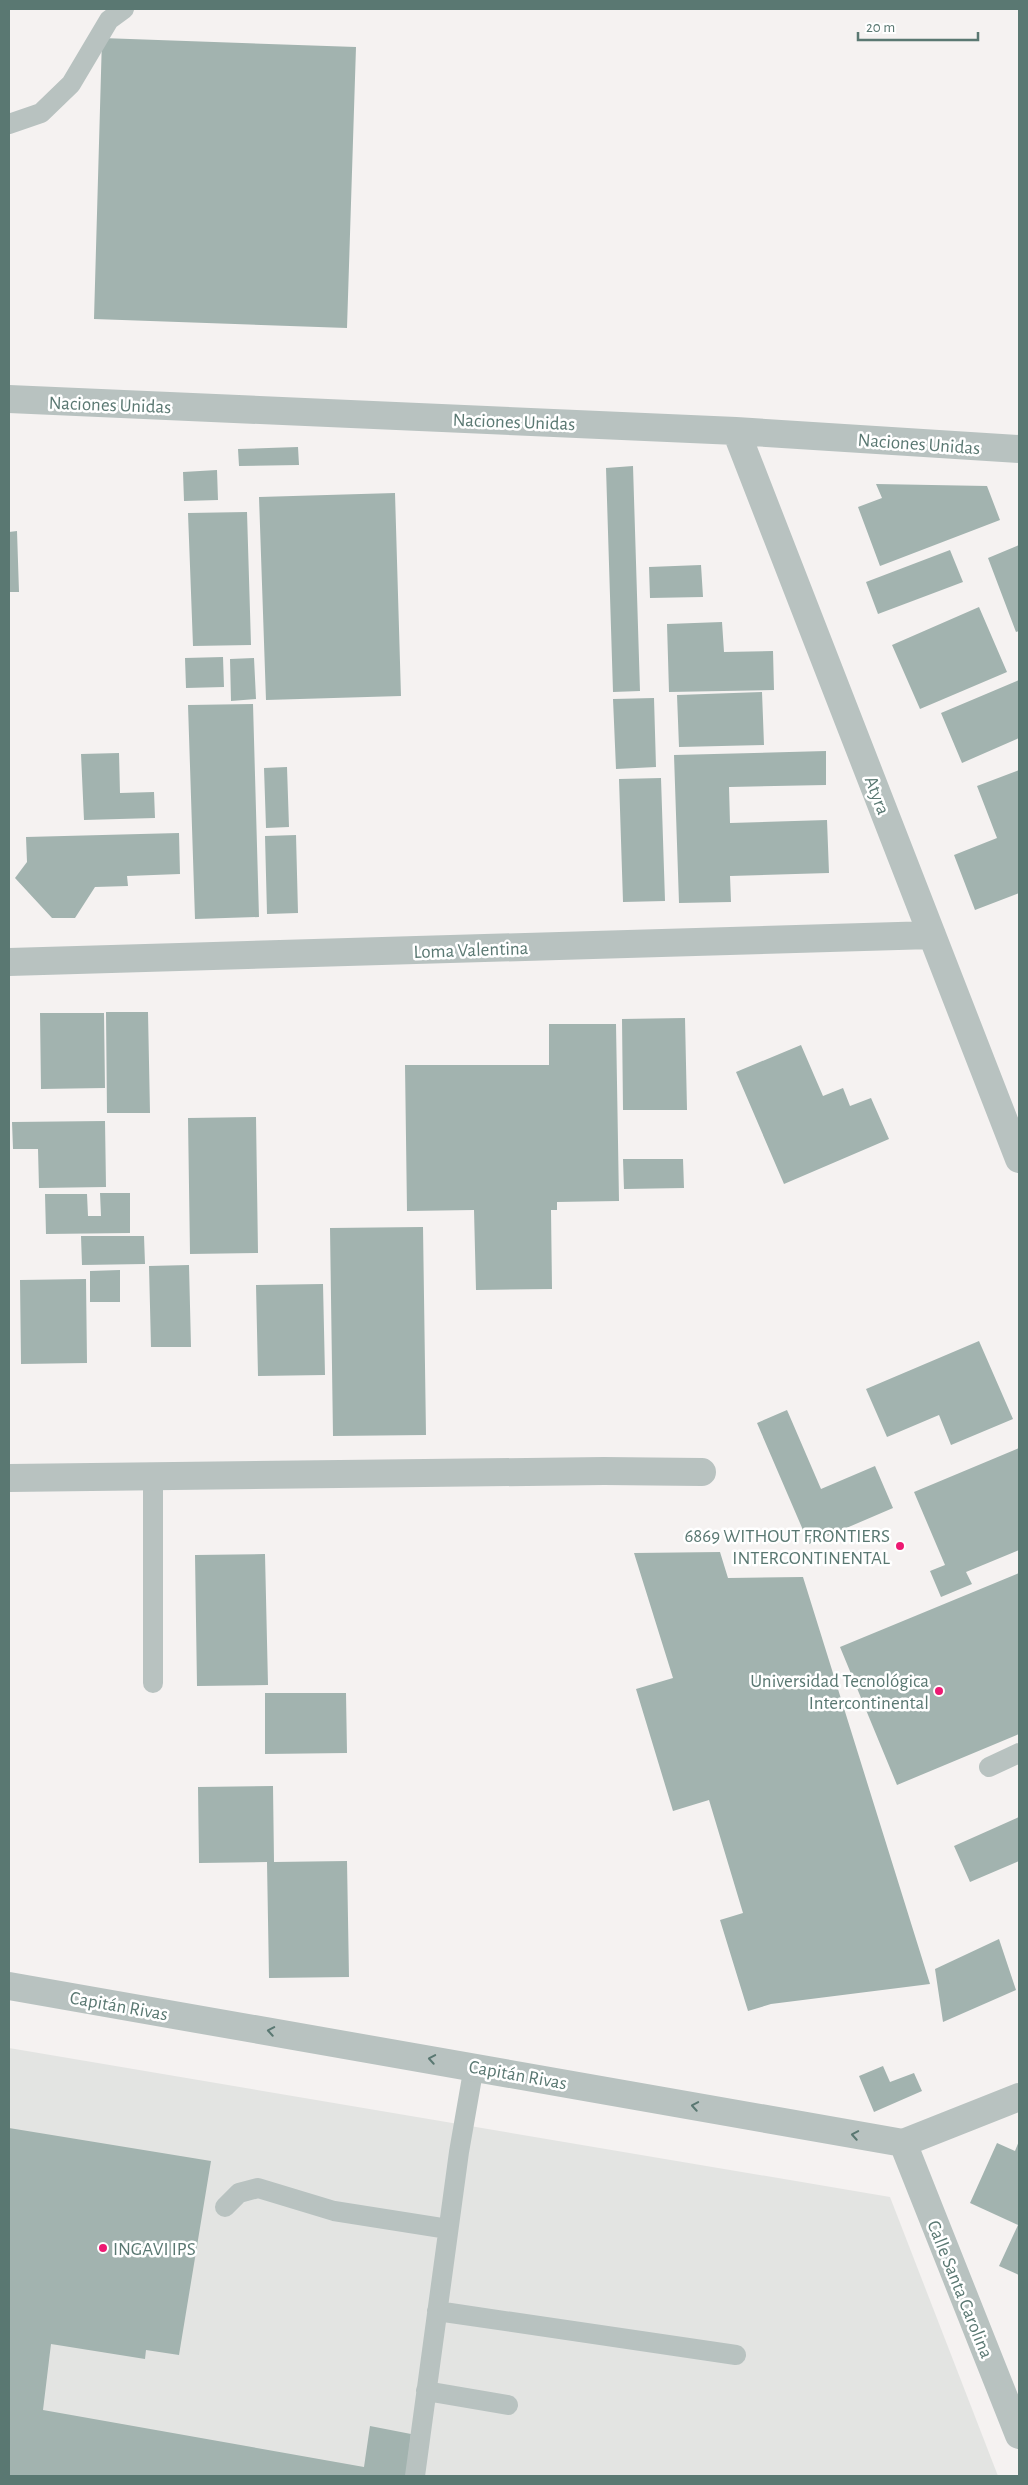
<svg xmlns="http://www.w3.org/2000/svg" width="1028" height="2485" font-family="'Alegreya Sans',sans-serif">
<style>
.built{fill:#e3e4e2}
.building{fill:#a2b3af}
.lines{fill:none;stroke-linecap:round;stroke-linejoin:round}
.service{stroke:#b8c2c0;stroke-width:20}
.minor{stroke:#b8c2c0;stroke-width:28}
.oneway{stroke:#5a7872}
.poi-dot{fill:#ed1972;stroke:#fff;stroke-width:2}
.labels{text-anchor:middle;stroke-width:5;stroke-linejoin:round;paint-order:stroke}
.street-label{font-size:19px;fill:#5a7872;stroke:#fff}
.poi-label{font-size:19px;fill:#5a7872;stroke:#fff;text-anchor:end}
</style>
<rect width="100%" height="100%" fill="#f5f2f1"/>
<path class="built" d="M9,2048L890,2197L998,2476H9Z"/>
<path class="building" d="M102,38L356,47L347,328L94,319Z
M298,447L299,465L239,466L238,449Z
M633,466L640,691L613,692L606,468Z
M217,470L218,500L184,501L183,472Z
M876,484L987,486L1000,520L880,566L858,507L882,498Z
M395,493L401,696L266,700L259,497Z
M247,512L251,645L193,646L188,513Z
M17,531L19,592H9V532Z
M1019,545V631L1016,632L988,558Z
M950,550L963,582L878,614L866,582Z
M701,565L703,597L650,598L649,567Z
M979,607L1007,672L920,709L892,645Z
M722,622L724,652L773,651L774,690L669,692L667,624Z
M223,657L224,687L186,688L185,658Z
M254,658L256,699L231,701L230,659Z
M1019,680V738L962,763L941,713Z
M762,692L764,745L679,747L677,695Z
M654,698L656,767L616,769L613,699Z
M253,704L259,917L195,919L188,705Z
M826,751V785L729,787L730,823L827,820L829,873L730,876L731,902L679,903L674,755Z
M119,753L120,793L154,792L155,818L84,820L81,754Z
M287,767L289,827L266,828L264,768Z
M1019,770V893L975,910L954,855L997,838L977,786Z
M661,778L665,901L623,902L619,779Z
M179,833L180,874L127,876L128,886L95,887L75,918H52L15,878L27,862L26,837Z
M296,835L298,913L267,914L265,836Z
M106,1012H148L150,1113H107Z
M40,1013H104L105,1088L41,1089Z
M685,1018L687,1110H623L622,1019Z
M549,1024H616L619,1201L557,1202V1210H551L552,1289L476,1290L474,1210L407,1211L405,1065H549Z
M801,1045L823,1096L843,1088L850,1106L871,1098L889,1139L784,1184L736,1072Z
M256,1117L258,1253L190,1254L188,1118Z
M105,1121L106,1187L39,1188L38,1149H13L12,1122Z
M623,1159H683L684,1188L624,1189Z
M100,1193H130V1233L46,1234L45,1194H87L88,1216H101Z
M423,1227L426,1435L333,1436L330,1228Z
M81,1236H144L145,1264L82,1265Z
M189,1265L191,1347H151L149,1266Z
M120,1270V1302H90V1271Z
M86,1279L87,1363L21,1364L20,1280Z
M323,1284L325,1375L258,1376L256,1285Z
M979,1341L1013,1419L951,1445L939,1415L887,1437L866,1389Z
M787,1410L821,1489L875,1466L893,1508L809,1544L757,1423Z
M1019,1448V1550L966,1572L972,1584L941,1597L930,1571L945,1565L914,1492Z
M720,1552L728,1578L803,1577L930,1984L771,2004L748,2011L720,1920L743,1913L709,1800L673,1811L636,1689L673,1678L634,1553Z
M265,1554L268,1685L197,1686L195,1555Z
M1019,1573V1734L897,1785L840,1647Z
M265,1693H346L347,1753L265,1754Z
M273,1786L274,1862L347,1861L349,1977L269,1978L267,1862L199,1863L198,1787Z
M1019,1817V1861L970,1882L954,1846Z
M999,1939L1016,1990L943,2022L935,1969Z
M883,2066L890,2082L914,2073L922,2091L874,2112L859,2076Z
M9,2128L211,2161L179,2355L146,2350L145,2359L51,2344L43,2410L364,2467L370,2426L411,2434L406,2476H9Z
M1019,2141V2275L999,2266L1018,2225L970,2203L997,2143L1015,2151Z"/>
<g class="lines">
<path class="service" d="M9,124L41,113L71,84L109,20L124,9
M153,1477V1683
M989,1767L1019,1753
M225,2207L239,2193L258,2188L334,2211L448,2229
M437,2311L736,2355
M426,2391L508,2405
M415,2476L459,2152L474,2066"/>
<path class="minor" d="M9,399L736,431L1019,449
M736,431L1019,1159
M9,962L932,935
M9,1478L604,1471L702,1472
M9,1986L903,2143L1019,2097
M903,2143L1019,2435"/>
</g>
<defs><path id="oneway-chevron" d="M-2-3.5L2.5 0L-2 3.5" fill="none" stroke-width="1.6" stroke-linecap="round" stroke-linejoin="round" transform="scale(1.25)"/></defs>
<g class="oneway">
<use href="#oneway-chevron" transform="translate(271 2031) rotate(-170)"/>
<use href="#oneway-chevron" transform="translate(432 2059) rotate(-170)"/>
<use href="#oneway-chevron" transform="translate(695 2106) rotate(-170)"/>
<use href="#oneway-chevron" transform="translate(855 2135) rotate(-170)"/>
</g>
<g class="poi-dot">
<circle cx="900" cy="1546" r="5"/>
<circle cx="939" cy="1691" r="5"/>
<circle cx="103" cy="2248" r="5"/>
</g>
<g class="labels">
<g class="street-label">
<text transform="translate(110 404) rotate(2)" y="7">Naciones Unidas</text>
<text transform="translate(514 421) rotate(2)" y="7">Naciones Unidas</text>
<text transform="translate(919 443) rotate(4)" y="7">Naciones Unidas</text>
<text transform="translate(878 795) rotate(69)" y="7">Atyra</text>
<text transform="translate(471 949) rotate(-2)" y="7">Loma Valentina</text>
<text transform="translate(119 2005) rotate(10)" y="7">Capitán Rivas</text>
<text transform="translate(518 2074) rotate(10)" y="7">Capitán Rivas</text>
<text transform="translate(961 2289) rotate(68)" y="7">Calle Santa Carolina</text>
</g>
<g class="poi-label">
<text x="890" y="1542">6869 WITHOUT FRONTIERS<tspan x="890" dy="22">INTERCONTINENTAL</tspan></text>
<text x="929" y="1687">Universidad Tecnológica<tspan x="929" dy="22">Intercontinental</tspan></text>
<text x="113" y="2255" text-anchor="start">INGAVI IPS</text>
</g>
</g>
<rect width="1028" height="2485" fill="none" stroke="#5a7872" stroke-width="20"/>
<path d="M858 32v8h120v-8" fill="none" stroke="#5a7872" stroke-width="2.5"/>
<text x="866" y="32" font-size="15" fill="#5a7872" stroke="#ffffff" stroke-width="4" paint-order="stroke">20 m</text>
</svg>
